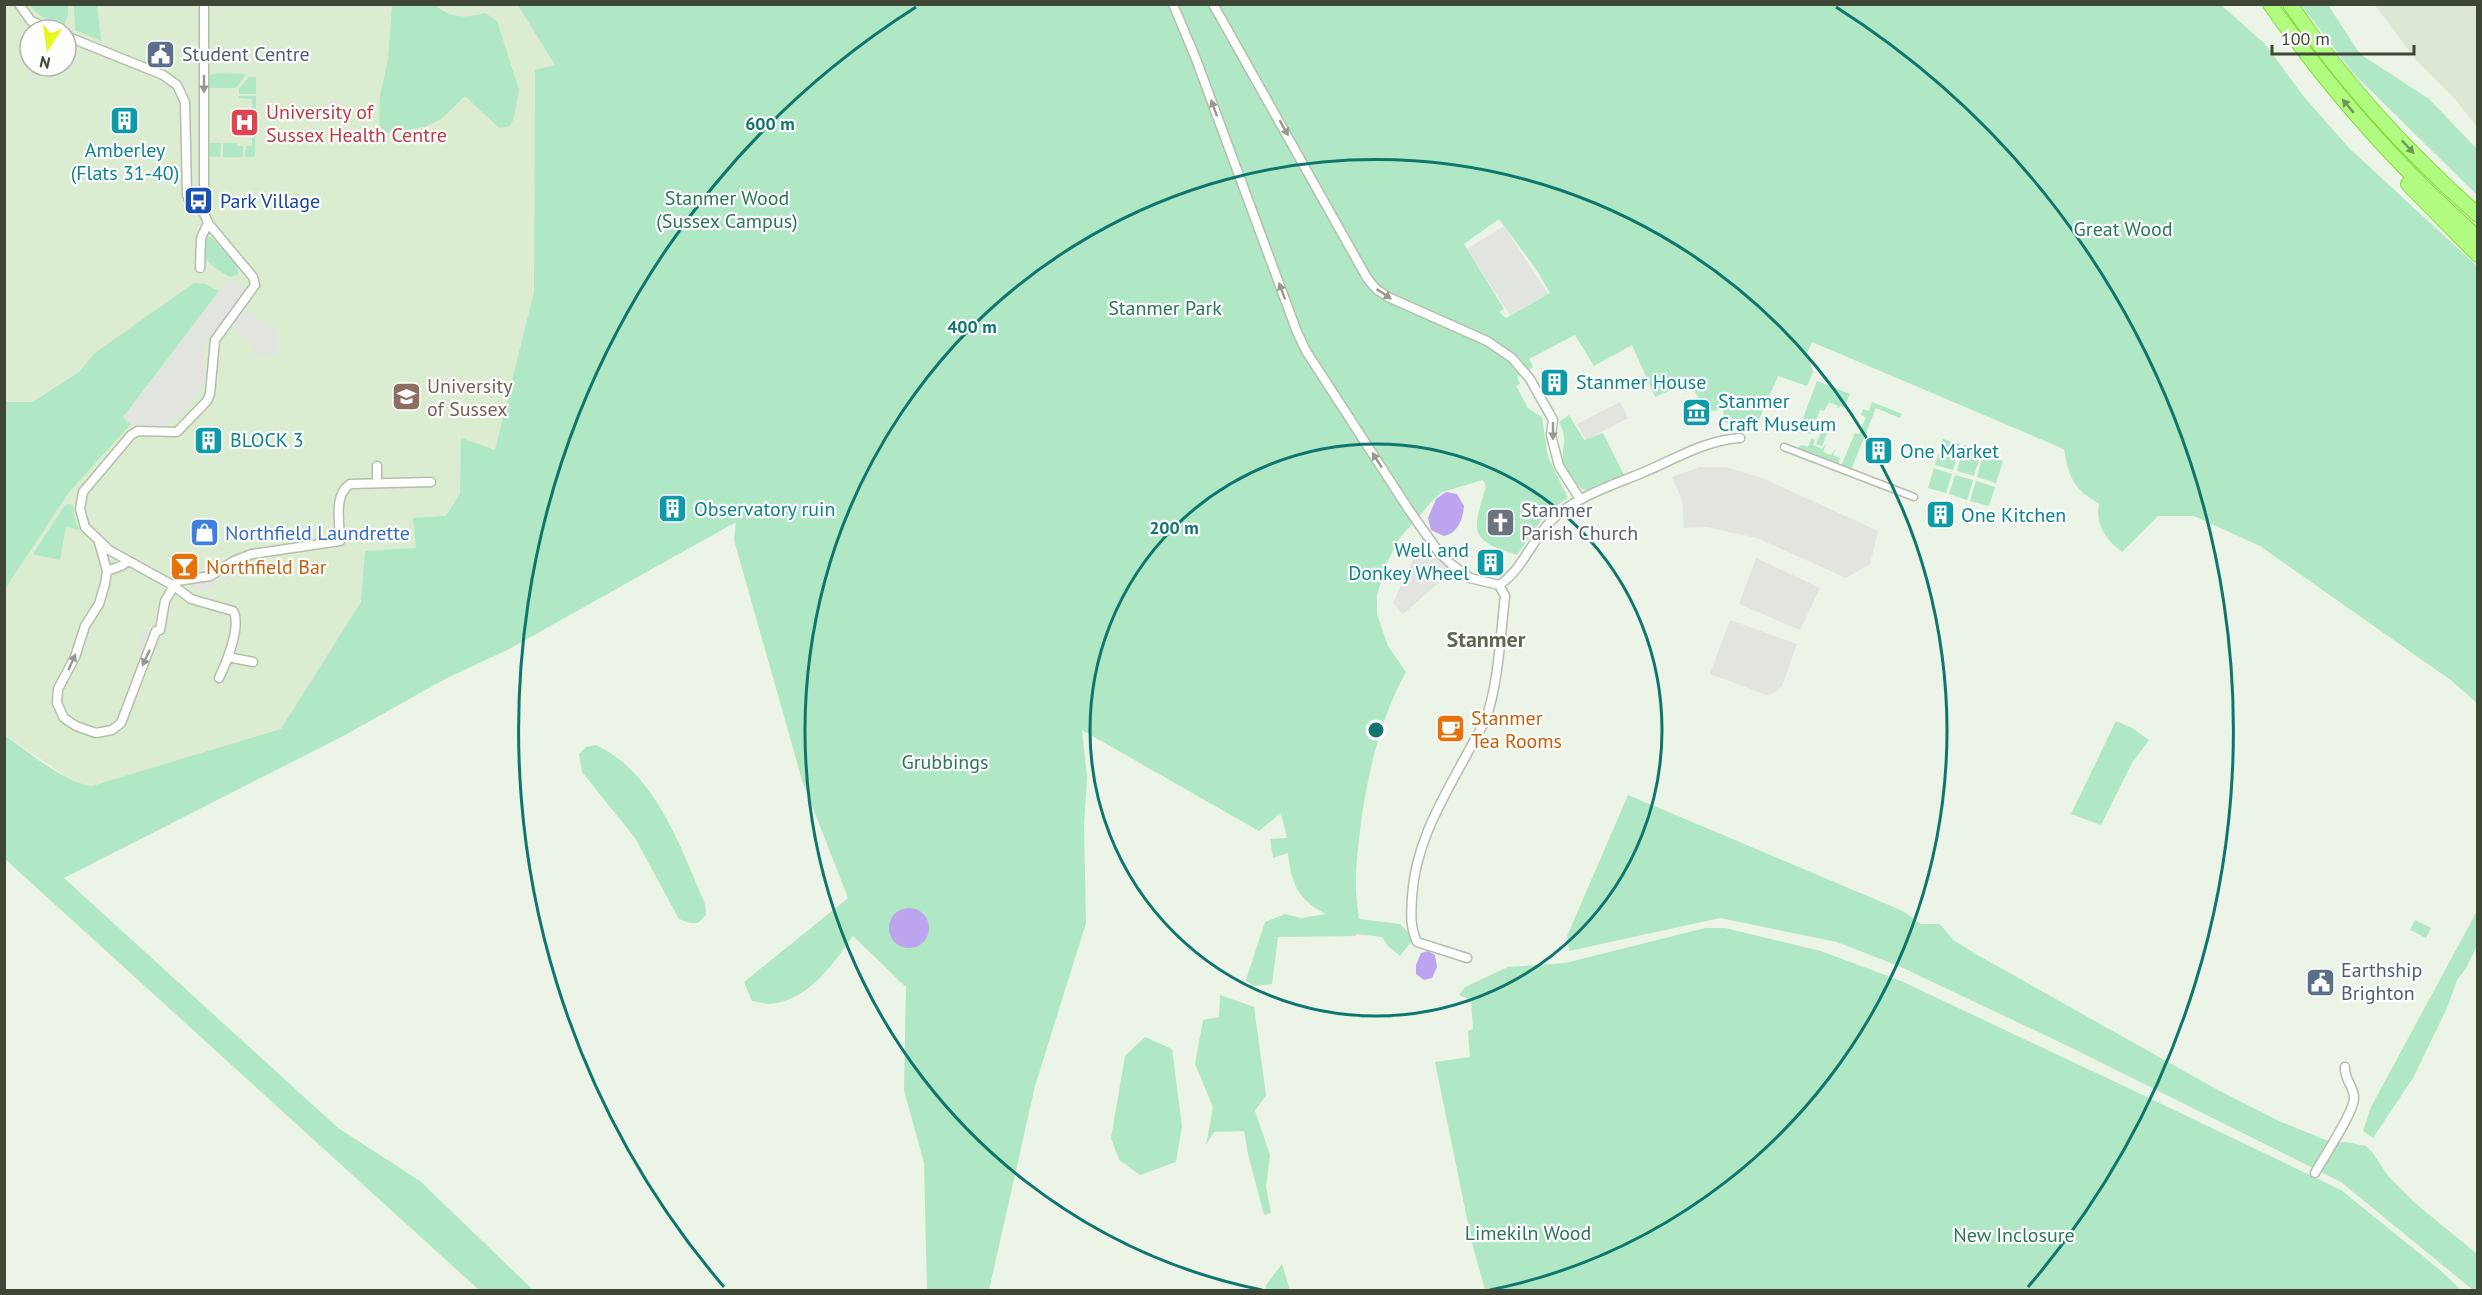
<svg xmlns="http://www.w3.org/2000/svg" width="2482" height="1295" font-family="'PT Sans',sans-serif">
<style>
.residential{fill:#dce7d5}
.education{fill:#dbecd1;fill-rule:evenodd}
.green{fill:#b0e7c4;fill-rule:evenodd}
.parking{fill:#e2e4df}
.water{fill:#bda4ef}
.lines{fill:none;stroke-linecap:round;stroke-linejoin:round}
.pedestrian-casing{stroke:#b3bfaa;stroke-width:9}
.minor-casing{stroke:#b3bfaa;stroke-width:11}
.trunk-casing{stroke:#82db39;stroke-width:16}
.pedestrian{stroke:#fff;stroke-width:6}
.minor{stroke:#fff;stroke-width:8}
.trunk{stroke:#b1fc80;stroke-width:14}
.oneway{fill:#959990}
.oneway2{fill:#729857}
.ring{fill:none;stroke:#0f766e;stroke-width:3}
.labels{text-anchor:middle;stroke-width:4.5;stroke-linejoin:round;paint-order:stroke}
.service-label{font-size:20px;fill:#4e5e75;stroke:#fff;text-anchor:start}
.health-label{font-size:20px;fill:#be3a42;stroke:#fff;text-anchor:start}
.culture-label{font-size:20px;fill:#0d838f;stroke:#fff;text-anchor:start}
.park-label{font-size:20px;fill:#2a7754;stroke:#fff}
.transit-label{font-size:20px;fill:#164399;stroke:#fff;text-anchor:start}
.education-label{font-size:20px;fill:#785e54;stroke:#fff;text-anchor:start}
.worship-label{font-size:20px;fill:#5b616d;stroke:#fff;text-anchor:start}
.shop-label{font-size:20px;fill:#366cbe;stroke:#fff;text-anchor:start}
.food-label{font-size:20px;fill:#c56008;stroke:#fff;text-anchor:start}
.quarter-label{font-size:22px;font-weight:bold;fill:#5b694d;stroke:#fff}
.centre{fill:#0f766e;stroke:#fff;stroke-width:3}
.ring-label{font-size:18px;text-anchor:middle;font-weight:bold;fill:#0f766e;stroke:#fff;stroke-width:4.5;stroke-linejoin:round;paint-order:stroke}
</style>
<rect width="100%" height="100%" fill="#ecf3e7"/>
<path class="residential" d="M2375,5H2477V127L2455,99L2417,61Z"/>
<path class="education" d="M5,5H542L736,521L509,649L374,709L92,786L83,785L67,777L5,735V589L66,494L123,418L79,372L31,402H5ZM30,30H66V66H30Z"/>
<path class="green" d="M29,5H68V15L64,26L42,17Z
M74,5H97L101,41L75,30Z
M392,5H435C451,19 466,18 485,13L497,21L519,90L514,118L510,126L499,128L465,96L440,120L424,127L387,133L379,126L380,95L388,60Z
M518,5H2221L2265,44L2304,97L2350,149L2477,266V703L2452,681L2260,546L2194,516H2158L2122,552C2106,539 2095,525 2099,504C2073,488 2069,478 2064,449L1812,342L1807,353L1813,372L1807,386L1778,376L1754,431C1740,432 1735,428 1724,421L1723,410L1706,411L1689,382L1655,397L1632,345L1594,366L1575,335L1529,359L1533,367L1517,377L1520,384L1516,386L1528,408L1542,417L1548,457L1568,498L1547,512L1517,555C1467,539 1473,532 1486,486L1483,480L1442,492L1433,500L1399,539L1386,564L1377,595V614L1388,646L1406,672C1374,728 1360,809 1356,873C1355,888 1357,904 1359,919L1400,924L1414,938L1400,956L1388,946L1382,937L1357,934L1355,936L1278,937L1272,984L1253,986L1246,980L1265,922L1285,914L1301,918L1326,914C1298,900 1291,883 1288,853L1273,858L1270,839L1287,838L1281,813L1259,831L1082,730L1087,777L1084,827L1086,923L1035,1086L989,1290H927L924,1163L904,1090L906,987L853,936C833,964 808,1001 770,1004C765,1004 757,1002 752,1001L744,982L848,898L802,780L734,540L736,522L509,649L445,679L345,735L64,878L338,1128L420,1181L533,1290H479L5,859L4,735C28,751 64,783 92,786L281,729L361,602L365,551L416,548L413,518L446,516L460,494L461,438L495,450L534,292L535,70L555,65ZM1499,219L1536,269L1550,293L1506,318L1499,312L1504,309L1464,244Z
M2301,5H2328L2360,54L2429,99L2477,149V195L2355,75Z
M217,73L246,74L236,88H206L208,76Z
M249,77H256V94H239V89Z
M239,96H256L255,157H245L246,146H252V99L239,98Z
M208,143H221L220,157L206,156Z
M223,143H237V146H243V157H223Z
M206,237H211L238,265V275L230,277C211,265 198,261 206,237Z
M194,283L205,284L219,291L123,417L131,424L69,492L5,589V402H32L79,372L95,353Z
M1817,381L1850,394L1844,408L1840,406L1837,409L1838,406L1829,402L1824,411L1820,410L1811,434L1799,429Z
M1872,402L1902,414L1900,418L1876,408L1851,470L1841,466L1855,433L1859,434L1866,417L1861,415L1863,409L1869,411Z
M1569,415L1584,440L1603,433L1625,477C1604,485 1588,501 1572,480C1568,475 1564,470 1563,463C1561,445 1569,442 1559,422Z
M1821,420L1831,424L1822,446L1816,444L1823,427L1819,425Z
M1812,438L1815,440L1813,445L1821,448L1820,451L1826,444L1823,452L1831,455L1836,448L1833,455L1840,458L1838,465L1796,448L1802,445L1808,447Z
M1943,439L1960,444L1953,470L1935,465Z
M1964,445L1982,450L1974,476L1957,471Z
M1984,451L2003,461L1996,483L1977,477Z
M1934,468L1952,474L1946,493L1928,488Z
M1955,475L1973,480L1967,500L1949,494Z
M1976,481L1995,487L1989,506L1970,501Z
M70,504L73,506L74,518L79,530L66,527L60,560L33,554L65,505Z
M2116,721L2132,728L2149,740L2132,763L2101,825L2071,814Z
M596,745C655,772 681,848 705,904L706,915L698,923H690L679,919L635,838L582,772L579,754L586,747Z
M1628,795L1903,911L1921,924H1940L1953,940L1981,957L2216,1089L2279,1121L2333,1143L2345,1142L2366,1146L2372,1152L2389,1177L2415,1203L2477,1254V1290H2473L2341,1182L2074,1049L1901,967L1837,942L1720,918L1569,951L1567,936Z
M2477,911V946L2466,968L2457,980L2447,1008L2413,1078L2373,1138L2363,1131L2371,1107Z
M2415,920L2431,928L2426,938L2410,930Z
M1705,928H1725L1821,951L1901,981L2126,1087L2341,1190L2440,1270L2461,1290H1485L1472,1243L1435,1062L1470,1057L1468,1031L1473,1029L1471,1000L1459,995L1465,987L1508,967L1565,963Z
M1220,995L1254,1007L1266,1095L1255,1111L1270,1155L1266,1187L1271,1213L1264,1215L1248,1154L1244,1131L1214,1132L1206,1145L1213,1107L1195,1064L1203,1020L1219,1017Z
M1145,1037L1172,1049L1182,1126L1176,1162L1140,1175L1119,1160L1111,1138L1125,1056Z
M1282,1264L1290,1290H1266V1285Z"/>
<path class="parking" d="M1504,226L1548,294L1510,315L1467,249Z
M230,277L246,291L205,344L203,360L204,382L201,391L173,423L159,427L132,426L123,418Z
M246,310L268,327L277,329L278,355L253,356V348L249,341L231,326Z
M1620,402L1628,418L1586,440L1577,424Z
M1700,467H1726L1762,478L1878,531L1870,564L1846,578L1757,538L1707,527L1684,528L1682,500L1672,477Z
M1424,536L1453,570L1403,614L1393,603Z
M1756,558L1820,588L1800,630L1739,604Z
M224,567L230,578L209,589L195,592L187,580Z
M1730,620L1797,644L1782,686L1774,693L1767,695L1710,674Z
M144,629L156,631L150,652L139,649Z"/>
<path class="water" d="M1446,492L1457,494L1464,506C1463,519 1458,533 1444,536L1431,530L1428,518L1436,499Z
M889 928a20 20 0 1 1 40 0a20 20 0 1 1-40 0Z
M1428,951L1435,955L1437,967L1432,978L1424,980L1416,974V965L1421,953Z"/>
<g class="lines">
<defs>
<path id="pedestrian" d="M1784,447L1914,497"/>
<path id="minor" d="M19,4L31,21L52,30
M204,4V213L208,223L253,277L255,285L215,340L210,394L207,401L177,432L138,431L131,435L83,492L80,509L85,527L109,550L174,586L191,599L233,611C242,625 226,664 219,678
M1173,4L1196,59L1297,332L1306,351L1409,510L1438,551L1451,564L1470,578L1499,585C1523,570 1532,538 1554,518C1579,495 1614,485 1644,472C1675,459 1706,440 1740,438
M1213,4L1367,278L1376,289L1388,297L1487,341L1512,358L1530,379L1553,420L1551,435L1559,466L1580,499
M66,36L163,75L177,85L185,102L187,195L190,202L204,213
M200,268L201,238L208,223
M377,482V466
M99,542L107,571L105,584L99,604L85,626L75,657L58,689L57,703L64,718L76,726L96,733L112,730L121,723L156,631L160,630L165,601L177,581L210,576L234,561L252,554L340,541C340,522 333,496 350,484L431,482
M107,571L123,565L127,561
M228,657L253,662
M1467,958L1417,942C1410,927 1411,914 1412,897C1415,844 1442,800 1467,754C1473,742 1481,730 1486,718C1498,687 1501,630 1505,596L1499,585
M2315,1173C2324,1156 2354,1113 2354,1098C2354,1086 2344,1080 2345,1067"/>
<path id="trunk" d="M2270,4C2330,90 2399,168 2478,238
M2290,4C2343,82 2408,153 2478,215
M2408,184L2478,255"/>
</defs>
<use href="#pedestrian" class="pedestrian-casing"/>
<use href="#minor" class="minor-casing"/>
<use href="#trunk" class="trunk-casing"/>
<use href="#pedestrian" class="pedestrian"/>
<use href="#minor" class="minor"/>
<use href="#trunk" class="trunk"/>
</g>
<defs><path id="oneway-solid" d="M-6-.8H1V-3.2L6.5 0L1 3.2V.8H-6Z" transform="scale(1.5)"/></defs>
<g class="oneway">
<use href="#oneway-solid" transform="translate(204 84) rotate(90)"/>
<use href="#oneway-solid" transform="translate(1214 108) rotate(-110)"/>
<use href="#oneway-solid" transform="translate(1284 128) rotate(61)"/>
<use href="#oneway-solid" transform="translate(1282 291) rotate(-110)"/>
<use href="#oneway-solid" transform="translate(1384 294) rotate(34)"/>
<use href="#oneway-solid" transform="translate(1553 431) rotate(90)"/>
<use href="#oneway-solid" transform="translate(1377 460) rotate(-123)"/>
<use href="#oneway-solid" transform="translate(146 658) rotate(115)"/>
<use href="#oneway-solid" transform="translate(72 662) rotate(-66)"/>
</g>
<g class="oneway2">
<use href="#oneway-solid" transform="translate(2348 106) rotate(-130)"/>
<use href="#oneway-solid" transform="translate(2408 147) rotate(47)"/>
</g>
<g class="ring">
<circle cx="1376" cy="730" r="286"/>
<path d="M1262 1290A571 571 0 1 1 1490 1290"/>
<path d="M724 1287A857 857 0 0 1 916 7M1836 7A857 857 0 0 1 2028 1287"/>
</g>
<defs>
<symbol id="civic-square" viewBox="-11 -11 22 22"><rect x="-9" y="-9" width="18" height="18" rx="4" fill="#5c6f8a" stroke="#fff"/><path d="M-.6-6.5H3V-4.5H.6V-3L4-1V1h2V6H-6V1h2V-1L-.6-3ZM-1.2 2.5V6h2.4V2.5Z" fill="#fff"/></symbol>
<symbol id="building-square" viewBox="-11 -11 22 22"><rect x="-9" y="-9" width="18" height="18" rx="4" fill="#0f9aa8" stroke="#fff"/><path d="M-4-6H4V6H1V3H-1V6H-4ZM-2.5-4.3h1.7v1.8h-1.7ZM.8-4.3h1.7v1.8H.8ZM-2.5-1h1.7V.8h-1.7ZM.8-1h1.7V.8H.8Z" fill="#fff"/></symbol>
<symbol id="hospital-square" viewBox="-11 -11 22 22"><rect x="-9" y="-9" width="18" height="18" rx="4" fill="#e0444e" stroke="#fff"/><path d="M-5-5h3v3.5h4V-5h3V5h-3V1.5h-4V5h-3Z" fill="#fff"/></symbol>
<symbol id="bus-square" viewBox="-11 -11 22 22"><rect x="-9" y="-9" width="18" height="18" rx="4" fill="#1a4fb4" stroke="#fff"/><path d="M-5-6H5V4H4V6H2V4H-2V6H-4V4H-5ZM-3.5-4V0h7V-4ZM-3.5 1.2v1.5H-2V1.2ZM2 1.2v1.5H3.5V1.2Z" fill="#fff"/></symbol>
<symbol id="university-square" viewBox="-11 -11 22 22"><rect x="-9" y="-9" width="18" height="18" rx="4" fill="#8d6e63" stroke="#fff"/><path d="M0-5L7-2L0 1L-7-2ZM-4 1L0 2.5L4 1V4Q0 6-4 4Z" fill="#fff"/></symbol>
<symbol id="museum-square" viewBox="-11 -11 22 22"><rect x="-9" y="-9" width="18" height="18" rx="4" fill="#0f9aa8" stroke="#fff"/><path d="M0-6L6-3V-2H-6V-3ZM-5-1h2V3h-2ZM-1-1h2V3h-2ZM3-1h2V3H3ZM-6 4H6V6H-6Z" fill="#fff"/></symbol>
<symbol id="church-square" viewBox="-11 -11 22 22"><rect x="-9" y="-9" width="18" height="18" rx="4" fill="#6b7280" stroke="#fff"/><path d="M-1.2-6h2.4v3.5h3.3v2.4h-3.3V6h-2.4V-.1h-3.3v-2.4h3.3Z" fill="#fff"/></symbol>
<symbol id="shop-square" viewBox="-11 -11 22 22"><rect x="-9" y="-9" width="18" height="18" rx="4" fill="#3f7fe0" stroke="#fff"/><path d="M-5-2.5h2.3a2.7 3.5 0 0 1 5.4 0H5L5.5 6h-11ZM-1.5-2.5h3a1.5 2.3 0 0 0-3 0Z" fill="#fff"/></symbol>
<symbol id="bar-square" viewBox="-11 -11 22 22"><rect x="-9" y="-9" width="18" height="18" rx="4" fill="#e8710a" stroke="#fff"/><path d="M-6-5H6L.8 .8V4.5H3.5V6h-7V4.5H-.8V.8Z" fill="#fff"/></symbol>
<symbol id="cafe-square" viewBox="-11 -11 22 22"><rect x="-9" y="-9" width="18" height="18" rx="4" fill="#e8710a" stroke="#fff"/><path d="M-5.5-4.5H6V0H3Q3 3.5 0 3.5H-2.5Q-5.5 3.5-5.5 0ZM3-3.2v2h1.7v-2ZM-6 4.5H4V6H-6Z" fill="#fff"/></symbol>
</defs>
<g fill-rule="evenodd">
<use href="#civic-square" x="144" y="38" width="33" height="33"/>
<use href="#building-square" x="108" y="104" width="33" height="33"/>
<use href="#hospital-square" x="228" y="106" width="33" height="33"/>
<use href="#bus-square" x="182" y="184" width="33" height="33"/>
<use href="#building-square" x="1538" y="366" width="33" height="33"/>
<use href="#university-square" x="390" y="380" width="33" height="33"/>
<use href="#museum-square" x="1680" y="396" width="33" height="33"/>
<use href="#building-square" x="192" y="424" width="33" height="33"/>
<use href="#building-square" x="1862" y="434" width="33" height="33"/>
<use href="#building-square" x="656" y="492" width="33" height="33"/>
<use href="#building-square" x="1924" y="498" width="33" height="33"/>
<use href="#church-square" x="1484" y="506" width="33" height="33"/>
<use href="#shop-square" x="188" y="516" width="33" height="33"/>
<use href="#building-square" x="1474" y="546" width="33" height="33"/>
<use href="#bar-square" x="168" y="550" width="33" height="33"/>
<use href="#cafe-square" x="1434" y="712" width="33" height="33"/>
<use href="#civic-square" x="2304" y="966" width="33" height="33"/>
</g>
<g class="labels">
<g class="service-label">
<text x="182" y="61">Student Centre</text>
<text x="2341" y="977">Earthship<tspan x="2341" dy="23">Brighton</tspan></text>
</g>
<g class="health-label">
<text x="266" y="119">University of<tspan x="266" dy="23">Sussex Health Centre</tspan></text>
</g>
<g class="culture-label">
<text x="125" y="157" text-anchor="middle">Amberley<tspan x="125" dy="23">(Flats 31-40)</tspan></text>
<text x="1576" y="389">Stanmer House</text>
<text x="1718" y="408">Stanmer<tspan x="1718" dy="23">Craft Museum</tspan></text>
<text x="230" y="447">BLOCK 3</text>
<text x="1900" y="458">One Market</text>
<text x="694" y="516">Observatory ruin</text>
<text x="1961" y="522">One Kitchen</text>
<text x="1469" y="557" text-anchor="end">Well and<tspan x="1469" dy="23">Donkey Wheel</tspan></text>
</g>
<g class="park-label">
<text x="727" y="205">Stanmer Wood<tspan x="727" dy="23">(Sussex Campus)</tspan></text>
<text x="2123" y="236">Great Wood</text>
<text x="1165" y="315">Stanmer Park</text>
<text x="945" y="769">Grubbings</text>
<text x="1528" y="1240">Limekiln Wood</text>
<text x="2014" y="1242">New Inclosure</text>
</g>
<g class="transit-label">
<text x="220" y="208">Park Village</text>
</g>
<g class="education-label">
<text x="427" y="393">University<tspan x="427" dy="23">of Sussex</tspan></text>
</g>
<g class="worship-label">
<text x="1521" y="517">Stanmer<tspan x="1521" dy="23">Parish Church</tspan></text>
</g>
<g class="shop-label">
<text x="225" y="540">Northfield Laundrette</text>
</g>
<g class="food-label">
<text x="206" y="574">Northfield Bar</text>
<text x="1471" y="725">Stanmer<tspan x="1471" dy="23">Tea Rooms</tspan></text>
</g>
<g class="quarter-label">
<text x="1486" y="647">Stanmer</text>
</g>
</g>
<circle cx="1376" cy="730" r="9" class="centre"/>
<g class="ring-label">
<text x="770" y="130">600 m</text>
<text x="972" y="333">400 m</text>
<text x="1174" y="534">200 m</text>
</g>
<rect width="2482" height="1295" fill="none" stroke="#3e4636" stroke-width="12"/>
<g transform="translate(48 48) rotate(192)"><circle r="28" fill="#ffffff" stroke="#b2b5af" stroke-width="1.5"/>
<path d="M0-4.5L10 22L0 15L-10 22Z" fill="#e7f71b"/>
<text y="-9" font-size="16" font-weight="bold" text-anchor="middle" fill="#3e4636">N</text>
</g>
<path d="M2272 45v9h142v-9" fill="none" stroke="#3e4636" stroke-width="3"/>
<text x="2281" y="45" font-size="18" fill="#3e4636" stroke="#ffffff" stroke-width="4.5" paint-order="stroke">100 m</text>
</svg>
